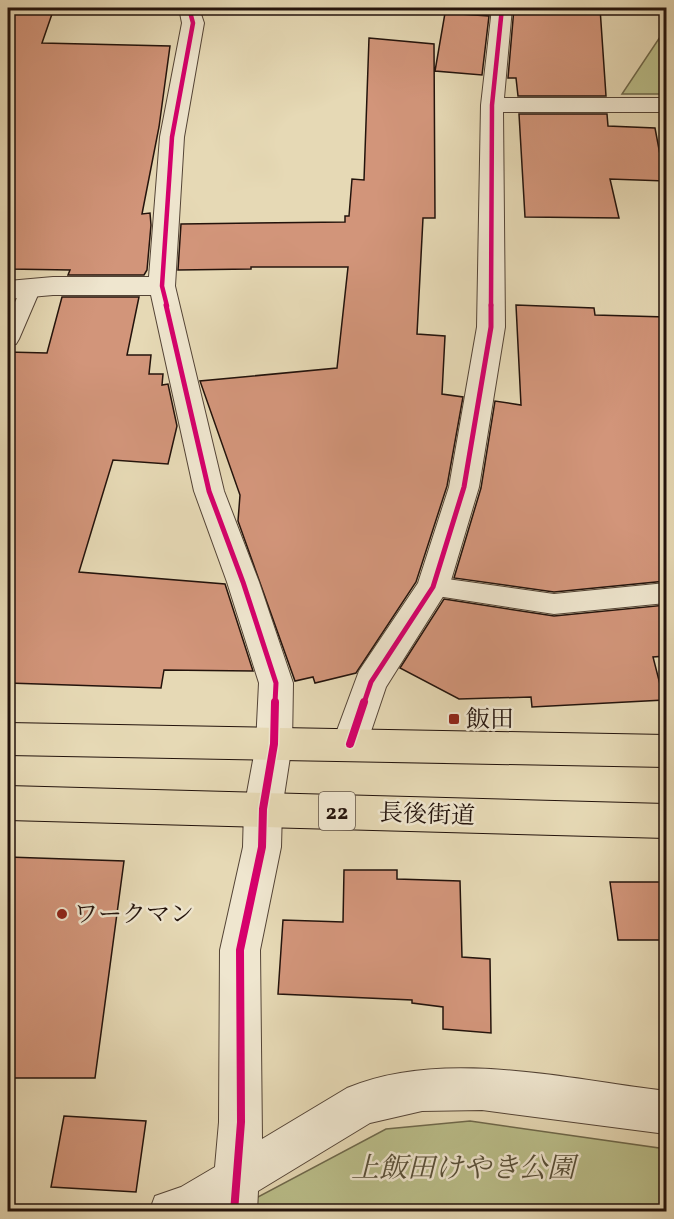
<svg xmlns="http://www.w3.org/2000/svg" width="674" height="1219" font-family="Vollkorn,'Noto Serif JP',serif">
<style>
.green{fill:#babe8a;stroke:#6e684b;stroke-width:1.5}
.building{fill:#d2957a;stroke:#23130c;stroke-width:1.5}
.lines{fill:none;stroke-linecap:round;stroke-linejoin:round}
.lane-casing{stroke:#544436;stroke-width:2}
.street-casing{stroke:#544436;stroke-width:2}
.primary-casing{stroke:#23130c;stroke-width:2}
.lane{fill:#efe6cf;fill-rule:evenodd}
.street{fill:#efe6cf;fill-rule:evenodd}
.primary{fill:#e6d9b5;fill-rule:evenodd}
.cycleway-far2-casing{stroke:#efe6cf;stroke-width:8}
.cycleway-far1-casing{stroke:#efe6cf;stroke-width:9}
.cycleway-casing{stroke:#efe6cf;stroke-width:11}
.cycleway-far2{stroke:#d6006c;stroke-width:4.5}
.cycleway-far1{stroke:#d6006c;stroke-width:5}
.cycleway{stroke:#d6006c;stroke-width:8}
.poi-dot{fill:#8f2418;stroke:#efe6cf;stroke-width:2}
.labels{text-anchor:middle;stroke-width:5;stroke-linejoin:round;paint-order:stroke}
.shield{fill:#efe6cf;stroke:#605246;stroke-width:1.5}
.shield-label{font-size:22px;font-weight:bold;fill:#23130c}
.poi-label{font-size:24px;fill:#23130c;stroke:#efe6cf;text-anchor:start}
.street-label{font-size:24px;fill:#23130c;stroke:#efe6cf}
.near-park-label{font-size:28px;font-style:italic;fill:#584f38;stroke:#efe6cf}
</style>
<rect width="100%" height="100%" fill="#e6d9b5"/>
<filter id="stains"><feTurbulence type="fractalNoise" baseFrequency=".00333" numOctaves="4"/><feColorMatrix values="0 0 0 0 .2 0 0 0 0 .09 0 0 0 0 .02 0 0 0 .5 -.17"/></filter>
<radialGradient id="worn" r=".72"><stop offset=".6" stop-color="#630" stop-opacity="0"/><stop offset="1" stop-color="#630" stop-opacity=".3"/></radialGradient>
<path class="green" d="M666,28V94H622Z
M470,1121L666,1149V1211L245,1212V1204L386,1129Z"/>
<path class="building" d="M514,8H600L606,96H518L516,78H508Z
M8,13L52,14L42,43L170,46L159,127L142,214L150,213L151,225L147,270L144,275H68L70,270L8,269Z
M445,13L489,16L482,75L435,71Z
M369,38L434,44L435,218H423L417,334L445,336L442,394L463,397L447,486L416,582L356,673L315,683L313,677L295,681L238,521L240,495L200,381L337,368L348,267H251V269L178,270L181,224L345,222V216H349L352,179L364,180Z
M519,114H607L608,126L655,128L665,181L610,179L619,218L525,217Z
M62,297H139L127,355H151L149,374H163L162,385L168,384L177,426L168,464L113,460L79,572L225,584L253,671L164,670L161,688L8,683V352L47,353Z
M516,305L594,308L595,315L666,317V581L554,592L454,578L481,488L495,401L521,405Z
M444,599L554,616L666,605V656L653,657L664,700L532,707L531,697L459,699L400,668Z
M8,857L124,861L95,1078H8Z
M344,870H397V879L460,881L462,957L490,959L491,1033L443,1029V1007L412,1003V1000L278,994L283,920L343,922Z
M610,882H663L666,906V940H618Z
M64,1116L146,1121L136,1192L51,1187Z"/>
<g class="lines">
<defs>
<path id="lane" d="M30,283L37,285L40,290L19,339L16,344L8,346V317L23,285Z
M433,577L554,594L666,583V603L554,614L424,594L420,587L424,580Z"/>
<path id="street" d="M179,8H199L204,23L184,137L175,286L224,491L259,582L293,683L292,744L282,809L281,847L260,950L262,1139L347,1088C442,1048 566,1079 666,1091V1134L482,1110L422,1111L370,1123L258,1191L257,1212H149L155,1196L181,1187L215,1167L219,1122L220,950L243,847L244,809L256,744L259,683L227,582L194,491L151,295H53L8,299V281L53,277H149L160,137L182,23Z
M492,8H512L504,98H666V112H503L505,327L479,487L449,587L386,687L363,755L350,760L337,755L332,744L359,671L418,583L449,487L477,327L481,105Z"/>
<path id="primary" d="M8,723L666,735V767L8,755Z
M8,786L666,804V838L8,820Z"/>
</defs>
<use href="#lane" class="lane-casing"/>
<use href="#street" class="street-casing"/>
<use href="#primary" class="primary-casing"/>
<use href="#lane" class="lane"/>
<use href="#street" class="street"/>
<use href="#primary" class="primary"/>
<defs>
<path id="cycleway-far2" d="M167,306L162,286L172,137L193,23L189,8
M491,306L492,105L502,8"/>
<path id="cycleway-far1" d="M166,305L209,491L243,582L276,683L275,703
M364,703L371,682L433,587L464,487L491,327V305"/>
<path id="cycleway" d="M350,744L364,702
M234,1212L241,1122L240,950L262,847L263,809L274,744L275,702"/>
</defs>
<use href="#cycleway-far2" class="cycleway-far2-casing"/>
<use href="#cycleway-far1" class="cycleway-far1-casing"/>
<use href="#cycleway" class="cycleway-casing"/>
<use href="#cycleway-far2" class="cycleway-far2"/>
<use href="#cycleway-far1" class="cycleway-far1"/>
<use href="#cycleway" class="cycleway"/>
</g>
<g class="poi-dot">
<rect x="448" y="713" width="12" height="12" rx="3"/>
<circle cx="62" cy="914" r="6"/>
</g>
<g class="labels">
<rect class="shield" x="319" y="792" width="36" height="38" rx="4.5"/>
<g class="shield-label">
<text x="337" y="819">22</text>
</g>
<g class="poi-label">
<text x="466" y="727">飯田</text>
<text x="74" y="922">ワークマン</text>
</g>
<g class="street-label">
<text transform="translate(427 814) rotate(2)" y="8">長後街道</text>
</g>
<g class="near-park-label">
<text x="463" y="1177">上飯田けやき公園</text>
</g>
</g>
<rect width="674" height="1219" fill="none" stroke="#e6d9b5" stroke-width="30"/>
<rect x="9" y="9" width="656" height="1201" fill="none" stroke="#23130c" stroke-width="3"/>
<rect x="15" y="15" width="644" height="1189" fill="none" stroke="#23130c" stroke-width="1.5"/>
<rect width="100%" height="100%" filter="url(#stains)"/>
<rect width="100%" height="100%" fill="url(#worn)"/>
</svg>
